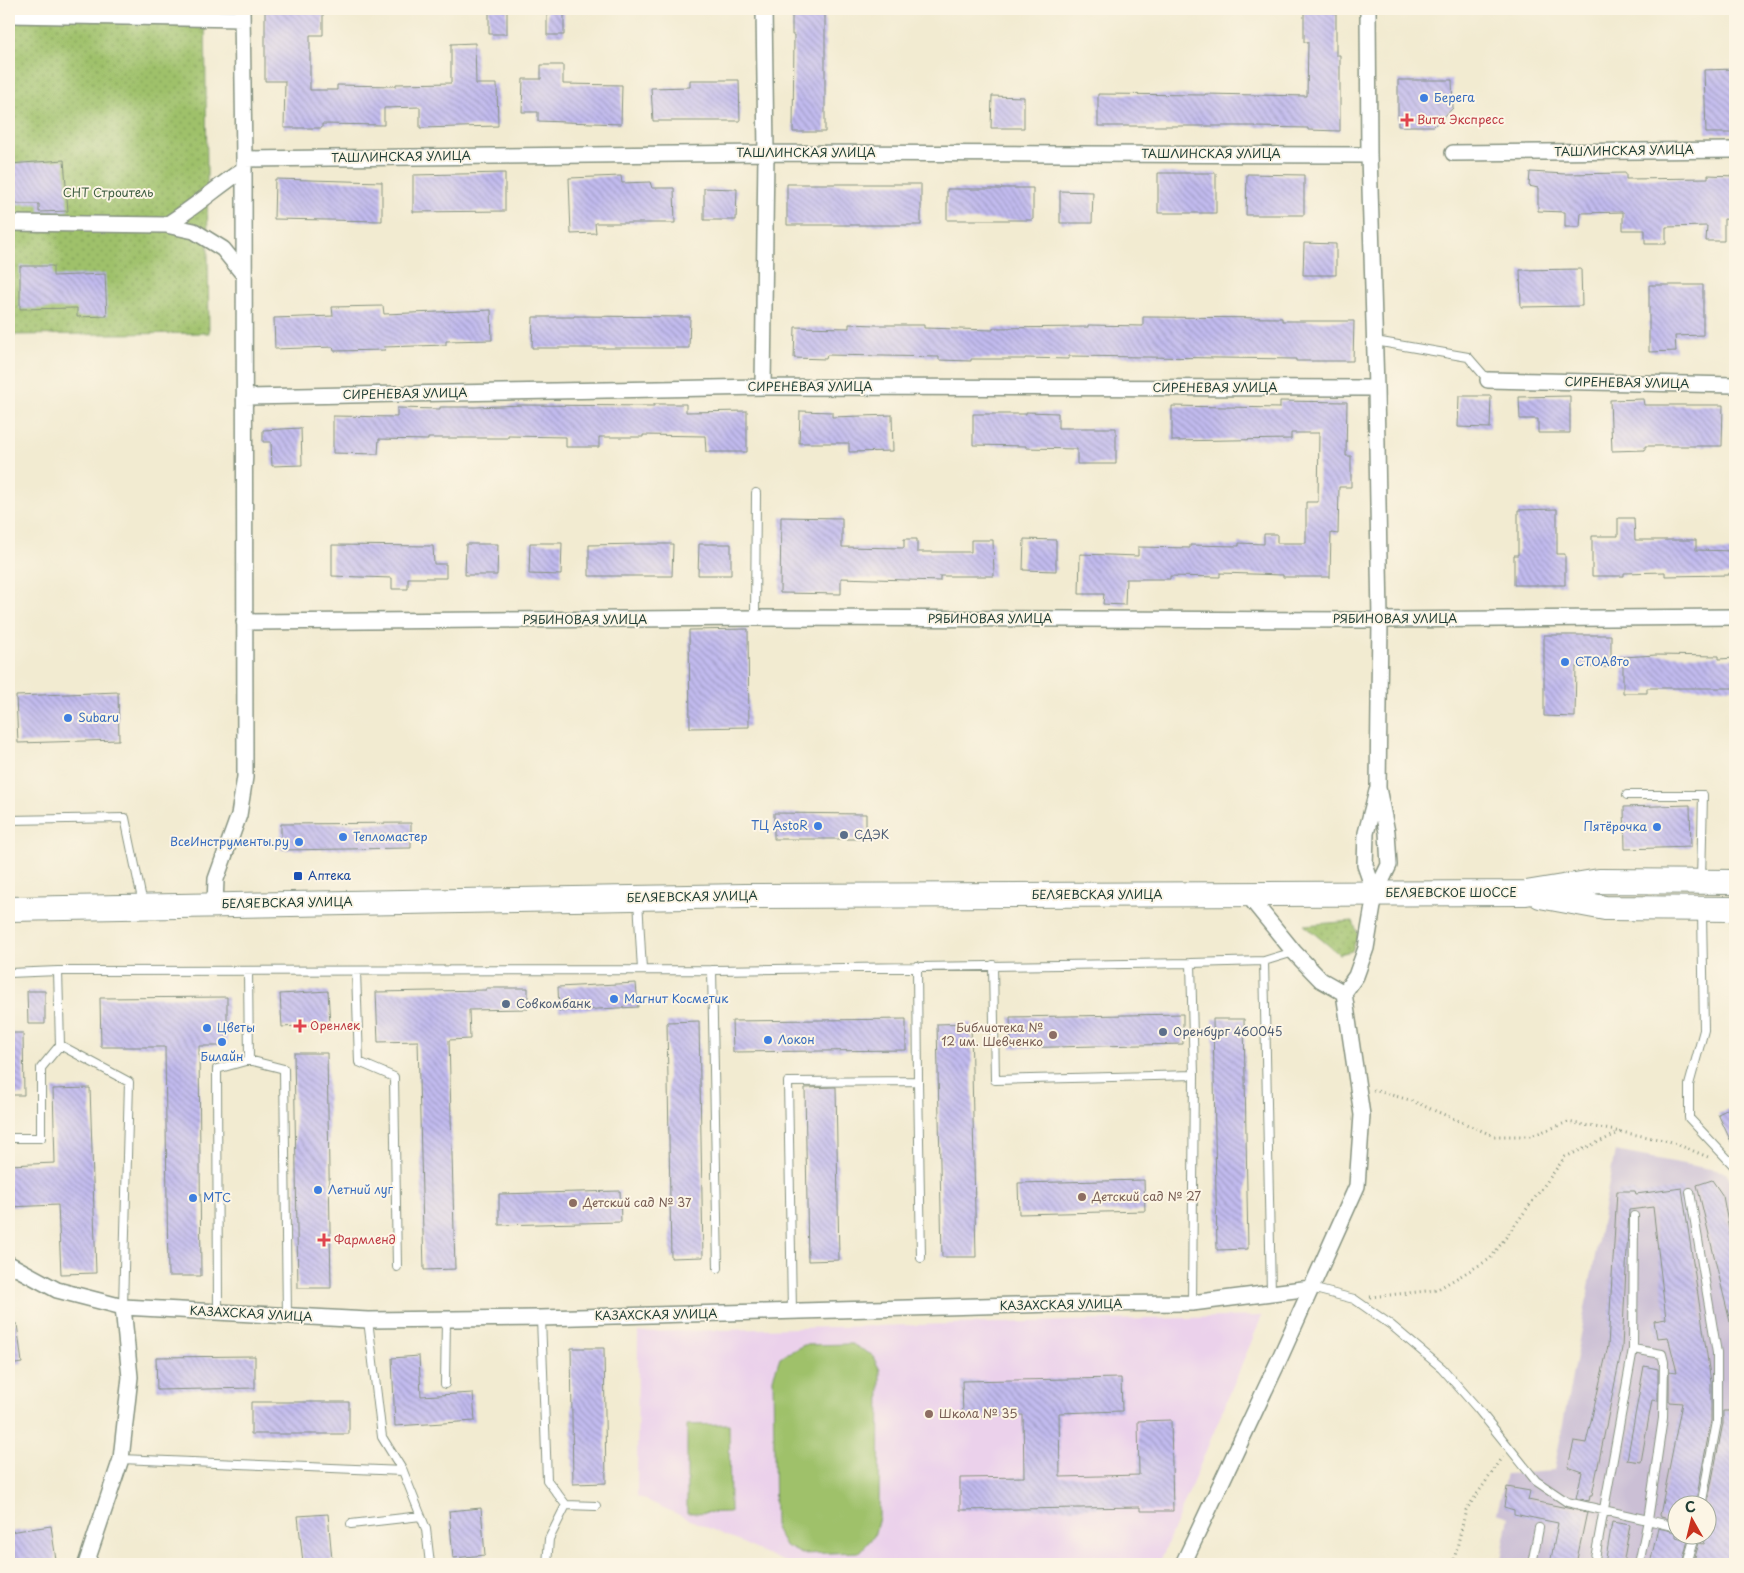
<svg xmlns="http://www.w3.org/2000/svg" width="1744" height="1573" font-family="'Playpen Sans',sans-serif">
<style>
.built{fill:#ebd1eb}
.industrial{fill:#cbbfd5;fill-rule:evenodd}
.grass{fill:url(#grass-dots);stroke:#5f7f50}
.pitch{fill:#9fc16b;stroke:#5f7f50}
.building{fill:url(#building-back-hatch)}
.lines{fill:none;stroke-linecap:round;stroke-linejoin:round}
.lane-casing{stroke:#889482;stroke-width:10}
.street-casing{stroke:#889482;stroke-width:18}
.primary-casing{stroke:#889482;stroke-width:26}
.path{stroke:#889482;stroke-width:3;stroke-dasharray:1 4;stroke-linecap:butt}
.lane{stroke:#fff;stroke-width:8}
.street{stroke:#fff;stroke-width:15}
.primary{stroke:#fff;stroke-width:24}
.shop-dot{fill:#3f7fe0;stroke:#fcf5e5;stroke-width:2}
.health-dot{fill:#e0444e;stroke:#fcf5e5;stroke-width:2}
.service-dot{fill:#5c6f8a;stroke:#fcf5e5;stroke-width:2}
.transit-dot{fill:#1a4fb4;stroke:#fcf5e5;stroke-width:2}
.education-dot{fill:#8d6e63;stroke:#fcf5e5;stroke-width:2}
.labels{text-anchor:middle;stroke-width:4;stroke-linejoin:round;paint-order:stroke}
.shop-label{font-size:12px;fill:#366cbe;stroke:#fcf5e5;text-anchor:start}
.health-label{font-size:12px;fill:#be3a42;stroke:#fcf5e5;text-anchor:start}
.street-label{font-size:12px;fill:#1f3d34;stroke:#fcf5e5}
.park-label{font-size:12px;fill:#3f5e42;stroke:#fcf5e5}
.service-label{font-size:12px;fill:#4e5e75;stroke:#fcf5e5;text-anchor:start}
.transit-label{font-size:12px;fill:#164399;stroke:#fcf5e5;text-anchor:start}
.education-label{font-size:12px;fill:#785e54;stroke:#fcf5e5;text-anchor:start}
</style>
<defs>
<pattern id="grass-dots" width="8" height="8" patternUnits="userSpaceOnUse" patternTransform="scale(1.25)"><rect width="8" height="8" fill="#9fc16b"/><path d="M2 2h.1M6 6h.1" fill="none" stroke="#819e59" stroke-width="1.8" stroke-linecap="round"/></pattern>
<pattern id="building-back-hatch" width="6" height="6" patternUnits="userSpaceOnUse" patternTransform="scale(1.25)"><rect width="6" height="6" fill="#c2bbef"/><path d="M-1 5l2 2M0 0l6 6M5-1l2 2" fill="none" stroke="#9d99c2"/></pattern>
</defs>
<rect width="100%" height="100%" fill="#fcf5e5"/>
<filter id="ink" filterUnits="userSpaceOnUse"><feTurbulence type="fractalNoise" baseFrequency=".02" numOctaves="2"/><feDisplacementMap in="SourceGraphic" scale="10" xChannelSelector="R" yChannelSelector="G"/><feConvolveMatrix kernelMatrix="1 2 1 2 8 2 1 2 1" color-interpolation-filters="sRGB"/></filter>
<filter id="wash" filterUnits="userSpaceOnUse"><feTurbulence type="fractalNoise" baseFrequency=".0096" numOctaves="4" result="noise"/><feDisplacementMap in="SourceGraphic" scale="20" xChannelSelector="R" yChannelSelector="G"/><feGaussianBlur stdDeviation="1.12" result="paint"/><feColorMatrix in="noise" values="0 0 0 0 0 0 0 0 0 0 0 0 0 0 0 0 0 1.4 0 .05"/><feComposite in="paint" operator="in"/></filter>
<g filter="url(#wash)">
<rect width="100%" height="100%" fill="#f2ebd1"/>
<path class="built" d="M1262,1316L1159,1564H789L637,1496L638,1332Z"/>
<path class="industrial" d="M1615,1151L1726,1172L1735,1187V1564H1500L1509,1517L1497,1513L1506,1474L1554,1471ZM1676,1506H1706V1536H1676Z"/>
<path class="grass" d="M9,9H205L209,333L9,335Z
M1353,921L1358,935L1352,951L1339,954L1304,925Z"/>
<path class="pitch" d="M852,1344L872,1355L880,1370L879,1518L874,1536L860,1552L802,1554L784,1545L775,1528L773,1378L780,1357L804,1345Z
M729,1424L730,1512L687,1513V1425Z"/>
<g id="blocks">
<path class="building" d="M265,9H323V35H310V90H337V85L396,86V84L451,83V44L475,43L476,84H497L498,126L420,128V107L384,108V125L322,124V128H284L285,81H265Z
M489,9H507V34H489Z
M547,9H564V35H547Z
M792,9H825V132H793L794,35H792Z
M1304,10L1336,11V55H1340V131L1308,130V128L1256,127V126H1098V94L1205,95V94L1307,96L1308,42H1304Z
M541,65H563V84L622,85L621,124L538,121V112H522L523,79H541Z
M1735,69V133H1706L1704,70Z
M690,80H739L740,121H653L651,88L690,87Z
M1398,80H1452L1453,108L1434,126H1398Z
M992,96L1024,97V128H991Z
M64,160L68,211L39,212V204H9V164Z
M1530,172L1565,174L1626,173V179L1708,178V175L1735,176V220L1724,219V241H1706L1707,226L1666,227V244H1645V230H1623V212L1581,213L1580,227H1565V212L1538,211V188L1529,186Z
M505,173V211L413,212V175Z
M1158,173H1216V213H1158Z
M1247,174L1304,175V215H1246Z
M621,176L622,183L650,182L652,188H674L675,223H595L596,233L571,234L569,178Z
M275,179L382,182V221L274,219Z
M787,184H921V225H787Z
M704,188L737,189L736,220H704Z
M1001,188H1033V220H947V189H1001Z
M1060,191L1093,192L1092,223H1060Z
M1304,243L1336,244V275H1303Z
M20,266H53V276L105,274L107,316L77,317V308L20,309Z
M1581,269L1582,306L1521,307L1520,270Z
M1649,285H1703V335L1675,336L1676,351L1649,352Z
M383,306L384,314L491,310L492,340L446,341V345L384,347L385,350L334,351L333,347L275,349L274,318L333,316L332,307Z
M574,316L690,317L689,348H532L533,317H574Z
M1143,317L1282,318V321H1354L1353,361H1296V359L1069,356V359L1025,358V359H971V361L939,360V357L827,355L826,359L794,358L795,327L849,328V324L876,325H924V328L993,330V328L1088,327V325L1143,326Z
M1459,396H1491L1490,428L1458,427Z
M1570,396V433H1538V419H1520L1519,397Z
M1643,399L1644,405H1723L1722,446H1645V450L1612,451L1610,400Z
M1280,401L1347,402L1346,456H1351V487H1339L1338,534L1331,533L1330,577H1283V575L1220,573V577L1170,576V579H1126L1125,605L1103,604L1104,594H1079L1080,554L1138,556V547L1190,548V545L1239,546V543L1264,544V534H1277V543H1306V502H1318L1319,433H1291V439L1172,441V406L1280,408Z
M654,404H686V412L747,411V452H706L705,436L643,435V437H599V447H566V437L508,436V438H428V440L379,439L378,454L333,453V416L397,417V408L440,409V407H476L522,405L654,406Z
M800,411L832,412V417L892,415L893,451L849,452V443H799Z
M1026,412L1058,413V428H1116V464H1077V449L1026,448V446L973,445V414H1026Z
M301,428L302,465L272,466L271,442H263V430Z
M1557,509V554H1565V585H1514V555H1518V510Z
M781,517L842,518V547L904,548V539H917V552H971V540H993L994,576H940V581L841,578V594L780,593Z
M1618,518H1634L1635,540H1696V550L1735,551V573H1729V575L1665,576V572L1624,573V576H1592V536H1618Z
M1024,539L1056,540V571L1023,570Z
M530,543H562L561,575L529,574Z
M466,544H498L497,575H465Z
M640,544H673L672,576H589V545Z
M699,544H731V575H698Z
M332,545L433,546L434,564H446V578H408V589H392V578L332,576Z
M748,629L749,727L690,728L689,630Z
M1544,635H1611V667H1576L1575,717L1544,716Z
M1656,655L1719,656V659L1735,658V688H1647V693H1623V657Z
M118,692L119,740L18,743L16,696Z
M1690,805L1691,847L1625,849L1624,807Z
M774,813L866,814V839H774Z
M411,823V848L281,850V824Z
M636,983L638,1007L559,1011L558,987Z
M486,988H528V1009L469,1010L470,1039L449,1040L455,1269L424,1270L418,1041L378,1042L376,992L486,990Z
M27,991H45V1024H28Z
M328,991L330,1024L282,1027L280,994Z
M227,997V1046H199L201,1276H168L165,1047H101L100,998Z
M1183,1014V1044L1011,1048L1010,1017Z
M906,1019V1050L733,1052L732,1021Z
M1213,1019H1244L1248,1249L1217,1250Z
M699,1021L703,1257L671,1258L667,1022Z
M971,1023L976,1257H942L937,1024Z
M9,1033H23L24,1095H9Z
M294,1053H327L331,1288H298Z
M836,1087L839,1260L808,1261L805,1088Z
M90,1088L96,1273L61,1274L58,1205L9,1207V1165L55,1163L53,1089Z
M1735,1106V1150L1718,1114Z
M1144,1180L1145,1211L1019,1214L1018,1183Z
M1712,1180L1723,1196L1735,1261V1322H1730L1697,1185Z
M1682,1188L1711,1382V1421L1695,1506H1676V1521L1661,1517L1660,1515L1682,1403L1669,1402V1371L1677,1372L1668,1337L1657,1338L1654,1321L1666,1319L1653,1207L1629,1210L1622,1348L1592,1495H1590L1589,1501L1576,1498L1582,1472L1568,1467L1574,1441L1586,1443L1608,1346L1617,1191H1635L1636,1194Z
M620,1191L621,1222L499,1225V1194Z
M9,1324H17L22,1363L9,1365Z
M571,1348H604L606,1483L573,1484Z
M255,1356V1388L157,1390L156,1357Z
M419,1356L421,1396L473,1393L475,1421L395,1426L392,1358Z
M1644,1366L1658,1369V1401L1652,1400L1641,1462L1627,1460Z
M1121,1378L1122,1411L1059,1413L1060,1477L1139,1475L1138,1421L1171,1420L1173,1511H1140V1507L960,1510V1478L1024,1477L1023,1415L963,1416L962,1381Z
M251,1402H349V1434H251Z
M1723,1411H1735V1535L1728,1564H1693L1699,1543L1704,1544L1706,1536L1712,1506H1707L1723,1423Z
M1507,1487L1530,1491L1528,1500L1587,1512L1576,1564H1550L1558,1523L1514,1514V1510L1504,1507Z
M481,1508L485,1555L453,1558L449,1511Z
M328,1514L332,1560L303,1563L298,1516Z
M1612,1522L1630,1525L1623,1564H1605Z
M51,1526L56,1560L27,1564H13L9,1532Z
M1658,1528L1676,1532V1537L1688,1540L1682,1564H1650Z"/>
</g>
</g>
<g filter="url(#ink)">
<use href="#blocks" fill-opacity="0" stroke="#889482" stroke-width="1"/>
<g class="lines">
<defs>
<path id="lane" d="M1375,341L1468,357L1488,380
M755,618L756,493
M1627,795H1703L1701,880
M9,820L125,818L143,904
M638,900L642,970
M1702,912L1704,1030L1689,1085V1118L1735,1167
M1264,961L1271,1293
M1191,963L1194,1075L1192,1303
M993,965L995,1080L1194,1075
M712,970L718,1268
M356,971L359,1062L394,1077L397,1267
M9,973L58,971L712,970L1191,963L1264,961L1294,952
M60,1045L129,1082L123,1307
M249,1060L284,1069L287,1316
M918,1081L921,1258
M9,1138H41V1068L60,1045L58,971
M1690,1192L1717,1353V1422L1701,1506
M1311,1288L1354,1299L1391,1325L1442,1368L1478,1409L1536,1481L1567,1502L1648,1520L1639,1564
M792,1311L788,1082L918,1081L917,966
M218,1312L217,1069L249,1060L248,971
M541,1318L547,1480L566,1505L596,1506
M368,1320L382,1437L403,1471L426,1529L430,1564
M1633,1349L1662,1354L1664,1362L1663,1418L1648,1520L1676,1527
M445,1384L446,1319
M121,1459L403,1471
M351,1524L421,1516
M547,1564L549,1539L566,1505
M1532,1564L1539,1528
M1594,1564L1633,1349L1634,1216
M1687,1564L1695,1536"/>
<path id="street" d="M9,15L242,19
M1453,153L1735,150
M244,159L766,153L1369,155
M9,223L166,225L194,231L223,249L244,275
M166,225C194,208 217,187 244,169
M1488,380L1735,385
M763,387L766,153L764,9
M244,397L763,387L1376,388
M244,622L755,618L1380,620L1735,617
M1247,894L1294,952L1321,980L1344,993
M1375,894L1365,865L1366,833L1377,791
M215,904L216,879L239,815L245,777L244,159L242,9
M9,1264L57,1290L123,1307L368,1320L541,1318L1055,1304L1192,1303L1311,1288
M86,1564L121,1459L130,1377L123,1307
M1183,1564L1278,1362L1357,1186L1362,1115L1344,993L1356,976L1366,948L1375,894L1389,865L1387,832L1378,788L1380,620L1376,388L1369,155L1368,9"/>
<path id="primary" d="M1540,896L1605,908L1735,909
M9,909L746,896L1526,893L1599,881L1735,882"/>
</defs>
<use href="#lane" class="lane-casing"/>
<use href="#street" class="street-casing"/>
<use href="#primary" class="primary-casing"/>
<path class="path" d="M1373,1090L1410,1100L1494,1136H1531L1568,1122L1669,1141L1708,1157
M1370,1297L1436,1290L1490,1259L1565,1157L1621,1132
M1453,1564L1466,1510L1503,1457"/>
<use href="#lane" class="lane"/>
<use href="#street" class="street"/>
<use href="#primary" class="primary"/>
</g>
</g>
<g class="shop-dot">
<circle cx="1424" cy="98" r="5"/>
<circle cx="1565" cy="662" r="5"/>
<circle cx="68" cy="718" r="5"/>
<circle cx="818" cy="826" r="5"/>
<circle cx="1657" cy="827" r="5"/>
<circle cx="343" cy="837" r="5"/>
<circle cx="299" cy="842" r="5"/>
<circle cx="614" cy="999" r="5"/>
<circle cx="207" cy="1028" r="5"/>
<circle cx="768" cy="1040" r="5"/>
<circle cx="222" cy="1042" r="5"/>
<circle cx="318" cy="1190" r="5"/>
<circle cx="193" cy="1198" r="5"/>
</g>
<g class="health-dot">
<path d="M1404.5 112.5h5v5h5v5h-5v5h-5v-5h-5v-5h5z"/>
<path d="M297.5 1018.5h5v5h5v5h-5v5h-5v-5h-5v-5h5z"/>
<path d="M321.5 1232.5h5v5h5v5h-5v5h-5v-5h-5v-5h5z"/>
</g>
<g class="service-dot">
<circle cx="844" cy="835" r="5"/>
<circle cx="506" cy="1004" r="5"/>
<circle cx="1163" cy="1032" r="5"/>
</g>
<rect class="transit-dot" x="293" y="871" width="10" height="10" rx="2.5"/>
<g class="education-dot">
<circle cx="1053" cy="1035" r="5"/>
<circle cx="1082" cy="1197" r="5"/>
<circle cx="573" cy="1203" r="5"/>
<circle cx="929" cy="1414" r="5"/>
</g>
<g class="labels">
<g class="shop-label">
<text x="1434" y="102">Берега</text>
<text x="1575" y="666">СТОАвто</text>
<text x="78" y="722">Subaru</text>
<text x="808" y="830" text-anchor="end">ТЦ AstoR</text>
<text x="1647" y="831" text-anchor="end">Пятёрочка</text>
<text x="353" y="841">Тепломастер</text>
<text x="289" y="846" text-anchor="end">ВсеИнструменты.ру</text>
<text x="624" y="1003">Магнит Косметик</text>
<text x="217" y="1032">Цветы</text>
<text x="778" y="1044">Локон</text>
<text x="222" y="1061" text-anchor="middle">Билайн</text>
<text x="328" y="1194">Летний луг</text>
<text x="203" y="1202">МТС</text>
</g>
<g class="health-label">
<text x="1417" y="124">Вита Экспресс</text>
<text x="310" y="1030">Оренлек</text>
<text x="334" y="1244">Фармленд</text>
</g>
<g class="street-label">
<text transform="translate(1624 151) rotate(-1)" y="4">ТАШЛИНСКАЯ УЛИЦА</text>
<text x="806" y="157">ТАШЛИНСКАЯ УЛИЦА</text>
<text x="1211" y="158">ТАШЛИНСКАЯ УЛИЦА</text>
<text transform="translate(401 157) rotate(-1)" y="4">ТАШЛИНСКАЯ УЛИЦА</text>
<text transform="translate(1627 383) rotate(1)" y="4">СИРЕНЕВАЯ УЛИЦА</text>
<text x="810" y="391">СИРЕНЕВАЯ УЛИЦА</text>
<text x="1215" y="392">СИРЕНЕВАЯ УЛИЦА</text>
<text transform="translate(405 394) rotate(-1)" y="4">СИРЕНЕВАЯ УЛИЦА</text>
<text x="990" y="623">РЯБИНОВАЯ УЛИЦА</text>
<text x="1395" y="623">РЯБИНОВАЯ УЛИЦА</text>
<text x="585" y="624">РЯБИНОВАЯ УЛИЦА</text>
<text x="1451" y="897">БЕЛЯЕВСКОЕ ШОССЕ</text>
<text x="1097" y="899">БЕЛЯЕВСКАЯ УЛИЦА</text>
<text transform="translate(692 897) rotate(-1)" y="4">БЕЛЯЕВСКАЯ УЛИЦА</text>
<text transform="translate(287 903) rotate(-1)" y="4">БЕЛЯЕВСКАЯ УЛИЦА</text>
<text transform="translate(1061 1305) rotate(-1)" y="4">КАЗАХСКАЯ УЛИЦА</text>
<text transform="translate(251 1314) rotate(3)" y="4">КАЗАХСКАЯ УЛИЦА</text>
<text transform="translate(656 1315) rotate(-1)" y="4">КАЗАХСКАЯ УЛИЦА</text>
</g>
<g class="park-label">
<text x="108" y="197">СНТ Строитель</text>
</g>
<g class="service-label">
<text x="854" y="839">СДЭК</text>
<text x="516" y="1008">Совкомбанк</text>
<text x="1173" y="1036">Оренбург 460045</text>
</g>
<g class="transit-label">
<text x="308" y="880">Аптека</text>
</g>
<g class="education-label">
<text x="1043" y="1032" text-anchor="end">Библиотека №<tspan x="1043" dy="14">12 им. Шевченко</tspan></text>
<text x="1092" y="1201">Детский сад № 27</text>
<text x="583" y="1207">Детский сад № 37</text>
<text x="939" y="1418">Школа № 35</text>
</g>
</g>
<rect width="1744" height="1573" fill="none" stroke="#fcf5e5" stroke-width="30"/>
<g transform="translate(1692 1520) rotate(352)"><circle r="24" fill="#fcf5e5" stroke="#a4ab9e"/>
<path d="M0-4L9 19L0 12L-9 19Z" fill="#c8321e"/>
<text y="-8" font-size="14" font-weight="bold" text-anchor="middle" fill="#1f3d34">С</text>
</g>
</svg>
